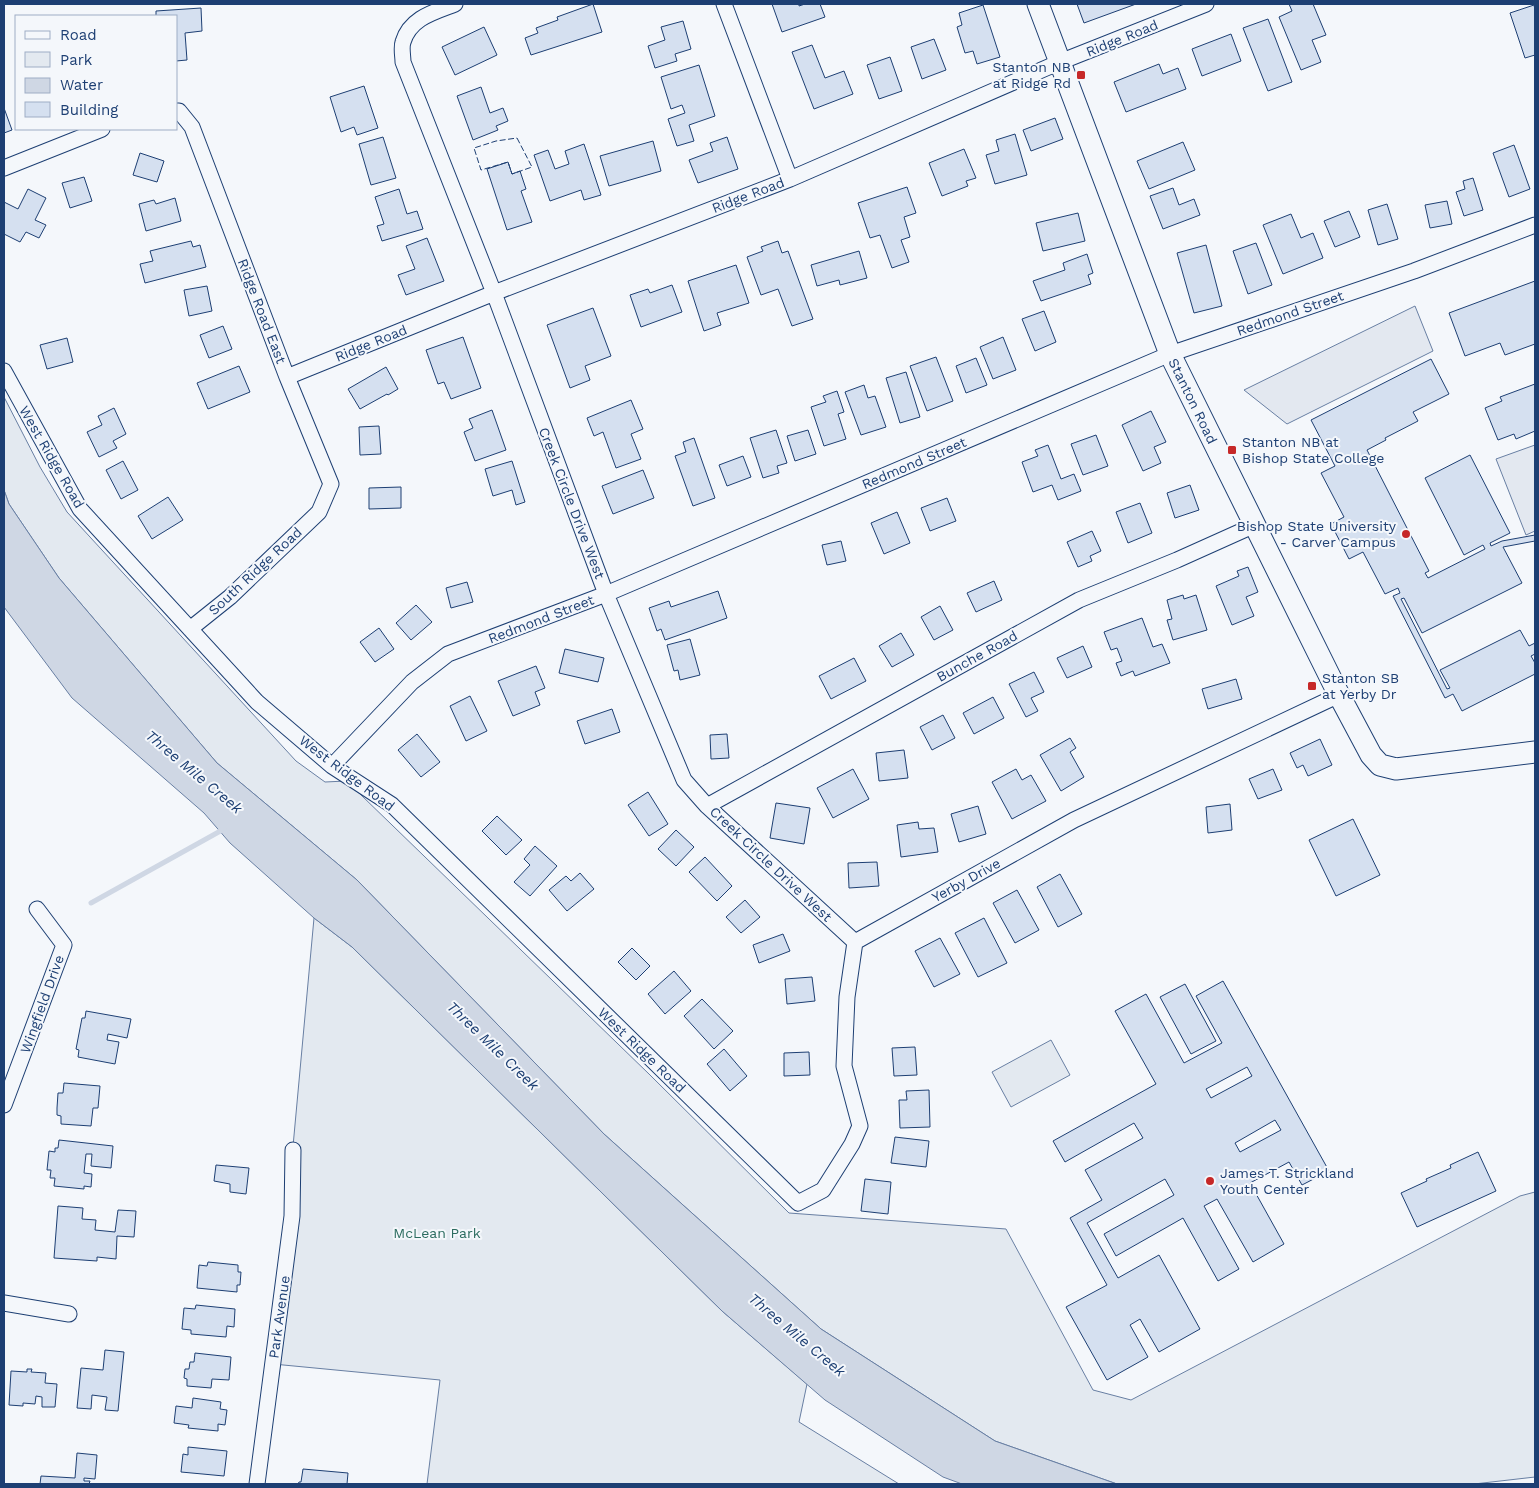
<svg xmlns="http://www.w3.org/2000/svg" width="1539" height="1488" font-family="'Work Sans',sans-serif">
<style>
.green{fill:#e3e9f0;stroke:#687fa3}
.parking{fill:#e3e8f0;stroke:#687fa3}
.water{fill:#cfd7e4;stroke:#687fa3}
.lines{fill:none;stroke-linecap:round;stroke-linejoin:round}
.stream{stroke:#cfd7e4;stroke-width:5}
.building{fill:#d5e0f0;stroke:#1d3f73;fill-rule:evenodd}
.street-casing{stroke:#1d3f73;stroke-width:17}
.secondary-casing{stroke:#1d3f73;stroke-width:23}
.street{stroke:#f4f7fb;stroke-width:15}
.secondary{stroke:#f4f7fb;stroke-width:21}
.fence{stroke:#1d3f73;stroke-width:1;stroke-dasharray:6 2.5;stroke-linecap:butt}
.poi-dot{fill:#c62828;stroke:#f4f7fb;stroke-width:2}
.labels{text-anchor:middle;stroke-width:4;stroke-linejoin:round;paint-order:stroke}
.street-label{font-size:14px;fill:#1d3f73;stroke:#f4f7fb}
.poi-label{font-size:14px;fill:#1d3f73;stroke:#f4f7fb;text-anchor:start}
.park-label{font-size:14px;fill:#2c6c60;stroke:#f4f7fb}
.water-label{font-size:15px;font-style:italic;fill:#1d3f73;stroke:#f4f7fb}
</style>
<rect width="100%" height="100%" fill="#f4f7fb"/>
<path class="green" d="M4,397L40,467L67,512L296,761L325,782L346,781L360,794L649,1074L789,1213L1006,1229L1093,1390L1131,1400L1520,1196L1535,1192V1477L1474,1484H1117L995,1441L821,1329L604,1134L357,880L217,763L59,578L9,504L4,490Z
M314,918L352,947L722,1311L807,1384L799,1422L899,1484H427L440,1380L273,1364Z
M1051,1040L1070,1075L1011,1107L992,1072Z"/>
<path class="parking" d="M1415,306L1433,351L1287,424L1244,390Z
M1535,445V531L1526,535L1496,459Z"/>
<path class="water" d="M4,490L9,504L59,578L217,763L357,880L604,1134L821,1329L995,1441L1117,1484H962L943,1477L825,1400L722,1311L352,947L314,918L230,843L204,813L72,698L4,607Z"/>
<g class="lines">
<path class="stream" d="M91,903L224,829"/>
</g>
<path class="building" d="M593,4L602,32L531,55L525,38L538,33L536,28L558,20L557,17Z
M772,4H799V6L805,4H820L825,17L782,32Z
M1077,4H1136L1084,23Z
M1289,4H1313L1326,35L1312,40L1321,62L1301,70L1279,17L1292,11Z
M983,5L1000,57L977,64L973,51L965,53L957,27L962,25L959,13Z
M1534,5L1535,10V55L1525,58L1510,13Z
M201,8L202,31L185,33L187,60L176,61V16H156V11Z
M1268,19L1292,82L1268,91L1243,28Z
M683,21L691,49L675,54L677,61L655,68L648,46L665,40L661,27Z
M484,27L497,55L455,75L442,47Z
M1231,34L1241,61L1202,76L1192,49Z
M934,39L946,70L922,79L911,47Z
M812,45L825,78L844,71L853,94L814,109L792,52Z
M890,57L902,91L879,99L867,65Z
M1159,64L1163,74L1178,68L1186,89L1126,112L1114,82Z
M699,65L715,116L689,125L694,141L677,146L668,119L685,113L682,105L671,109L661,77Z
M364,86L378,128L357,135L354,127L341,132L330,97Z
M481,87L490,113L503,108L508,121L496,126L498,130L473,140L457,96Z
M4,108L12,130L4,133Z
M1055,118L1063,139L1031,151L1023,130Z
M1015,134L1027,175L995,184L986,155L999,151L996,140Z
M383,137L396,178L371,185L359,144Z
M727,137L738,169L698,183L689,160L713,151L710,143Z
M653,141L661,171L609,186L600,156Z
M1183,142L1195,170L1149,189L1137,161Z
M584,144L601,195L584,200L581,190L550,201L534,155L548,150L555,169L569,164L565,151Z
M1514,145L1530,189L1509,197L1493,153Z
M964,149L976,178L966,181L968,186L942,196L929,163Z
M140,153L164,161L157,182L133,175Z
M508,162L512,174L520,171L526,189L521,191L532,222L507,230L487,169Z
M84,177L92,201L70,208L62,183Z
M1473,178L1483,210L1464,216L1456,192L1465,189L1463,181Z
M907,187L916,213L904,217L910,237L901,240L909,262L892,268L880,235L870,238L858,203Z
M1173,188L1179,205L1194,199L1200,215L1163,229L1150,196Z
M28,189L46,198L35,220L46,225L39,238L26,232L20,242L4,234V202L18,209Z
M399,189L407,214L417,211L423,229L382,241L377,226L384,224L375,197Z
M175,198L181,221L146,231L139,204L154,200L156,204Z
M1447,201L1452,224L1430,228L1425,205Z
M1387,204L1398,239L1378,245L1368,210Z
M1349,211L1360,237L1335,247L1324,221Z
M1078,213L1085,241L1043,251L1036,223Z
M1291,214L1301,238L1313,233L1323,258L1283,274L1263,225Z
M427,238L444,281L406,295L398,275L415,269L406,246Z
M191,241L193,247L200,245L206,267L145,283L140,264L153,261L150,251Z
M778,241L782,253L788,251L813,319L792,326L778,289L761,295L747,257L763,251L761,247Z
M1256,243L1272,285L1248,294L1233,251Z
M1206,245L1222,306L1194,313L1177,253Z
M859,251L867,278L840,285L839,280L817,286L811,265Z
M1087,254L1093,273L1088,275L1091,284L1041,301L1033,281L1065,270L1063,263Z
M736,265L749,303L717,313L721,325L704,331L688,281Z
M1535,281V344L1505,355L1500,343L1465,356L1449,313Z
M672,285L682,312L641,327L630,295L648,289L650,293Z
M207,286L212,311L189,316L184,290Z
M593,308L611,356L585,366L590,380L570,388L547,325Z
M1044,311L1056,342L1035,351L1022,319Z
M223,326L232,349L209,358L200,335Z
M463,337L481,388L451,399L444,382L438,384L426,350Z
M1003,337L1016,370L993,379L980,347Z
M67,338L73,362L47,369L40,345Z
M936,357L953,401L927,411L910,366Z
M976,358L987,385L966,393L956,366Z
M1431,359L1449,394L1413,412L1418,421L1385,438L1386,440L1367,450L1429,571L1425,573L1428,578L1485,549L1483,545L1464,555L1425,478L1470,455L1510,533L1490,543L1491,546L1502,541L1535,535V541L1503,547L1522,583L1422,633L1404,598L1401,599L1447,689L1450,688L1440,670L1520,630L1529,646L1535,643V654L1531,656L1535,663V674L1462,711L1453,694L1445,698L1393,596L1400,593L1398,588L1385,594L1363,552L1349,559L1331,524L1344,517L1321,473L1335,466L1311,420Z
M239,366L250,392L208,409L197,383Z
M386,367L398,389L388,395L387,394L360,409L348,389Z
M906,372L920,417L900,423L886,378Z
M1535,384V431L1516,439L1514,434L1498,440L1485,408L1502,401L1500,397Z
M864,385L868,398L875,396L886,427L861,435L845,392Z
M837,391L844,412L838,414L846,439L824,446L811,407L826,402L823,396Z
M631,400L643,429L631,434L641,459L616,468L603,432L594,436L587,418Z
M114,408L126,434L113,441L117,448L99,457L87,432L102,425L98,416Z
M492,410L506,450L475,461L464,432L473,428L469,419Z
M1151,411L1166,442L1154,447L1161,463L1143,471L1122,425Z
M379,426L381,454L360,455L359,427Z
M776,430L787,463L777,466L779,473L763,478L750,438Z
M808,430L816,454L795,461L787,436Z
M1096,435L1108,466L1083,475L1071,444Z
M694,438L715,498L693,506L675,456L686,452L683,442Z
M1048,445L1061,479L1074,474L1081,491L1058,500L1052,485L1033,492L1022,462L1038,456L1035,450Z
M743,456L751,477L727,486L719,465Z
M123,461L138,490L121,499L106,470Z
M512,461L525,502L516,505L512,490L493,496L485,469Z
M643,470L654,498L613,514L602,486Z
M1190,485L1199,510L1175,518L1167,493Z
M401,487V508L369,509V488Z
M168,497L183,520L152,539L138,516Z
M947,498L956,521L930,531L921,508Z
M1140,503L1152,533L1128,543L1116,512Z
M897,512L910,543L884,554L871,523Z
M1092,531L1101,551L1090,556L1092,561L1078,567L1067,542Z
M841,541L846,561L827,565L822,545Z
M1248,567L1258,592L1246,597L1254,616L1232,625L1216,586L1239,576L1237,571Z
M994,581L1002,600L976,612L967,593Z
M467,582L473,602L451,608L446,588Z
M718,591L727,618L665,640L661,629L657,631L649,608L669,601L671,607Z
M1183,595L1184,599L1196,595L1207,630L1173,640L1167,620L1172,619L1167,600Z
M416,605L432,622L411,640L396,623Z
M940,606L953,630L934,640L921,617Z
M1142,618L1153,647L1162,644L1170,663L1135,676L1133,671L1121,676L1116,663L1122,661L1117,648L1111,650L1104,632Z
M379,628L394,649L375,662L360,642Z
M901,633L914,655L892,667L879,646Z
M690,639L700,675L680,680L678,670L674,671L667,645Z
M1083,646L1092,667L1067,678L1057,658Z
M565,649L604,658L598,682L559,673Z
M854,658L866,681L831,699L819,676Z
M536,666L545,688L535,692L540,705L513,716L498,681Z
M1034,672L1044,692L1031,698L1038,711L1026,717L1009,684Z
M1236,679L1242,699L1208,709L1202,689Z
M470,696L487,731L466,741L450,706Z
M993,697L1004,718L974,734L963,713Z
M612,709L620,732L585,744L577,721Z
M943,715L955,738L932,750L920,727Z
M417,734L440,762L421,777L398,750Z
M727,734L729,758L711,759L710,735Z
M1070,738L1076,748L1070,752L1084,777L1061,791L1040,755Z
M1320,739L1332,765L1308,776L1303,765L1297,768L1290,753Z
M904,750L908,778L879,781L876,753Z
M853,769L869,799L833,818L817,788Z
M1016,769L1022,780L1031,775L1046,801L1012,819L992,782Z
M1273,769L1282,790L1258,799L1249,779Z
M648,792L668,824L649,836L628,805Z
M776,803L810,808L804,844L770,838Z
M1230,804L1232,830L1208,833L1206,807Z
M978,806L986,834L959,842L951,814Z
M497,816L522,840L506,855L482,831Z
M1353,819L1380,875L1336,896L1309,840Z
M918,822L919,829L934,828L938,852L901,857L897,825Z
M676,830L694,847L676,866L658,849Z
M535,846L557,866L530,896L514,882L530,865L524,859Z
M705,857L732,886L717,901L689,872Z
M877,862L879,886L849,888L848,863Z
M580,873L594,889L567,911L549,890L566,876L571,881Z
M1060,874L1082,914L1058,927L1037,887Z
M1017,890L1039,930L1015,943L993,903Z
M745,900L760,917L741,933L726,917Z
M984,918L1007,963L978,977L955,933Z
M783,934L790,951L759,963L753,945Z
M940,938L960,974L934,987L915,951Z
M632,948L650,966L636,980L618,962Z
M674,971L691,991L665,1014L648,994Z
M812,977L815,1001L787,1004L785,979Z
M1223,981L1329,1171L1302,1185L1289,1162L1250,1183L1284,1244L1253,1262L1217,1199L1204,1206L1239,1269L1218,1281L1183,1218L1116,1256L1104,1234L1174,1195L1165,1179L1087,1223L1118,1278L1159,1255L1200,1329L1159,1352L1140,1319L1130,1325L1148,1357L1107,1380L1066,1307L1107,1285L1070,1218L1102,1200L1085,1170L1143,1138L1134,1123L1065,1162L1053,1141L1156,1084L1115,1011L1146,994L1184,1063L1222,1043L1196,996ZM1247,1067L1252,1076L1211,1098L1206,1089ZM1275,1120L1281,1130L1240,1152L1235,1143Z
M1185,984L1216,1041L1191,1054L1160,997Z
M702,999L733,1031L714,1049L684,1016Z
M86,1011L131,1019L127,1038L108,1034L107,1040L119,1042L115,1064L78,1057L79,1050L76,1049L82,1018H85Z
M915,1047L917,1075L894,1076L892,1048Z
M724,1049L747,1076L730,1091L707,1064Z
M809,1052L810,1075L784,1076V1053Z
M64,1083L100,1086L98,1108H93L91,1126L61,1124V1116L57,1115V1108L58,1093H63Z
M929,1090L930,1127L900,1128L899,1100H907L906,1091Z
M895,1137L929,1141L926,1167L891,1163Z
M59,1140L113,1146L111,1168L91,1166L92,1154H86L84,1173L92,1174L91,1187L84,1186V1189L54,1186L55,1178H50L51,1170H47L49,1151L55,1152V1148H58Z
M1478,1152L1496,1191L1417,1227L1401,1193L1427,1181L1426,1179L1451,1168L1450,1165Z
M216,1165L249,1168L246,1194L230,1192V1184L214,1181Z
M865,1179L891,1182L888,1214L861,1211Z
M58,1206L83,1208L82,1219L96,1220L95,1230L115,1232L118,1210L136,1211L134,1237L117,1236L116,1259L97,1257V1261L54,1258Z
M208,1262L238,1265V1272H241L240,1285H237V1292L197,1288L199,1265L207,1266Z
M196,1305L235,1309L234,1327L227,1326L226,1337L191,1334V1330L182,1329L184,1308L195,1309Z
M105,1350L124,1352L118,1411L105,1410L107,1397L92,1395L91,1409L77,1408L81,1368L103,1370Z
M195,1353L231,1357L229,1380L212,1379L211,1388L187,1386V1379L184,1378L185,1369H189L190,1362H194Z
M27,1369H32L31,1372L46,1373L45,1383L57,1384L55,1407H42V1397L36,1396L35,1404L23,1403V1406L9,1405L11,1371L27,1372Z
M193,1398L221,1402L220,1409L227,1410L225,1425L218,1424V1431L188,1428L189,1425L174,1423L176,1406L192,1408Z
M188,1447L227,1451L224,1476L181,1472L183,1454L188,1455Z
M77,1453L97,1455L95,1479L84,1478V1481H90L89,1484H40L41,1476L75,1478Z
M303,1469L348,1473L347,1484H298L299,1482H301Z"/>
<g class="lines">
<defs>
<path id="street" d="M455,4C434,12 410,18 403,42C401,48 403,56 403,62L494,293L606,594L684,780L707,806L855,942
M724,4L790,179
M176,111H179L192,127L287,377L331,484L319,512L230,597L190,629
M4,168L102,129
M4,371L80,509L257,702L332,766L392,805L798,1203L823,1190L852,1144L860,1126L844,1066L847,997L855,942L1074,820L1339,695
M287,377L494,293L790,179L1060,62L1206,4
M332,766L412,682L448,654L606,594L1170,354L1414,271L1535,225
M707,806L1079,600L1177,560L1255,525
M4,1105L64,945L37,909
M4,1303L69,1314
M257,1484L292,1216L293,1150"/>
<path id="secondary" d="M1038,4L1170,354L1339,695L1371,755L1380,765L1396,769L1535,752"/>
</defs>
<use href="#street" class="street-casing"/>
<use href="#secondary" class="secondary-casing"/>
<use href="#street" class="street"/>
<use href="#secondary" class="secondary"/>
<path class="fence" d="M517,138L532,167L512,174L508,162L481,170L474,148L496,141Z"/>
</g>
<g class="poi-dot">
<rect x="1076" y="70" width="10" height="10" rx="2.5"/>
<rect x="1227" y="445" width="10" height="10" rx="2.5"/>
<circle cx="1406" cy="534" r="5"/>
<rect x="1307" y="681" width="10" height="10" rx="2.5"/>
<circle cx="1210" cy="1181" r="5"/>
</g>
<g class="labels">
<g class="street-label">
<text transform="translate(1122 38) rotate(-22)" y="5">Ridge Road</text>
<text transform="translate(748 195) rotate(-21)" y="5">Ridge Road</text>
<text transform="translate(262 311) rotate(69)" y="5">Ridge Road East</text>
<text transform="translate(1290 313) rotate(-19)" y="5">Redmond Street</text>
<text transform="translate(371 343) rotate(-22)" y="5">Ridge Road</text>
<text transform="translate(1193 401) rotate(64)" y="5">Stanton Road</text>
<text transform="translate(52 457) rotate(60)" y="5">West Ridge Road</text>
<text transform="translate(914 463) rotate(-23)" y="5">Redmond Street</text>
<text transform="translate(572 503) rotate(69)" y="5">Creek Circle Drive West</text>
<text transform="translate(255 571) rotate(-43)" y="5">South Ridge Road</text>
<text transform="translate(541 619) rotate(-21)" y="5">Redmond Street</text>
<text transform="translate(977 656) rotate(-29)" y="5">Bunche Road</text>
<text transform="translate(347 773) rotate(37)" y="5">West Ridge Road</text>
<text transform="translate(771 864) rotate(43)" y="5">Creek Circle Drive West</text>
<text transform="translate(966 880) rotate(-29)" y="5">Yerby Drive</text>
<text transform="translate(42 1004) rotate(-70)" y="5">Wingfield Drive</text>
<text transform="translate(642 1050) rotate(44)" y="5">West Ridge Road</text>
<text transform="translate(279 1317) rotate(-82)" y="5">Park Avenue</text>
</g>
<g class="poi-label">
<text x="1071" y="72" text-anchor="end">Stanton NB<tspan x="1071" dy="16">at Ridge Rd</tspan></text>
<text x="1242" y="447">Stanton NB at<tspan x="1242" dy="16">Bishop State College</tspan></text>
<text x="1396" y="531" text-anchor="end">Bishop State University<tspan x="1396" dy="16">- Carver Campus</tspan></text>
<text x="1322" y="683">Stanton SB<tspan x="1322" dy="16">at Yerby Dr</tspan></text>
<text x="1220" y="1178">James T. Strickland<tspan x="1220" dy="16">Youth Center</tspan></text>
</g>
<g class="park-label">
<text x="437" y="1238">McLean Park</text>
</g>
<g class="water-label">
<text transform="translate(194 772) rotate(40)" y="5">Three Mile Creek</text>
<text transform="translate(493 1046) rotate(44)" y="5">Three Mile Creek</text>
<text transform="translate(797 1335) rotate(40)" y="5">Three Mile Creek</text>
</g>
</g>
<rect width="1539" height="1488" fill="none" stroke="#1d3f73" stroke-width="10"/>
<rect x="15" y="15" width="162" height="115" fill="#f4f7fb" stroke="#9eadc5"/>
<rect x="25" y="31" width="25" height="8" fill="#f4f7fb" stroke="#9eadc5"/>
<text x="60" y="40" font-size="15" fill="#1d3f73">Road</text>
<rect x="25" y="52" width="25" height="15" fill="#e3e9f0" stroke="#9eadc5"/>
<text x="60" y="65" font-size="15" fill="#1d3f73">Park</text>
<rect x="25" y="78" width="25" height="15" fill="#cfd7e4" stroke="#9eadc5"/>
<text x="60" y="90" font-size="15" fill="#1d3f73">Water</text>
<rect x="25" y="102" width="25" height="15" fill="#d5e0f0" stroke="#9eadc5"/>
<text x="60" y="115" font-size="15" fill="#1d3f73">Building</text>
</svg>
